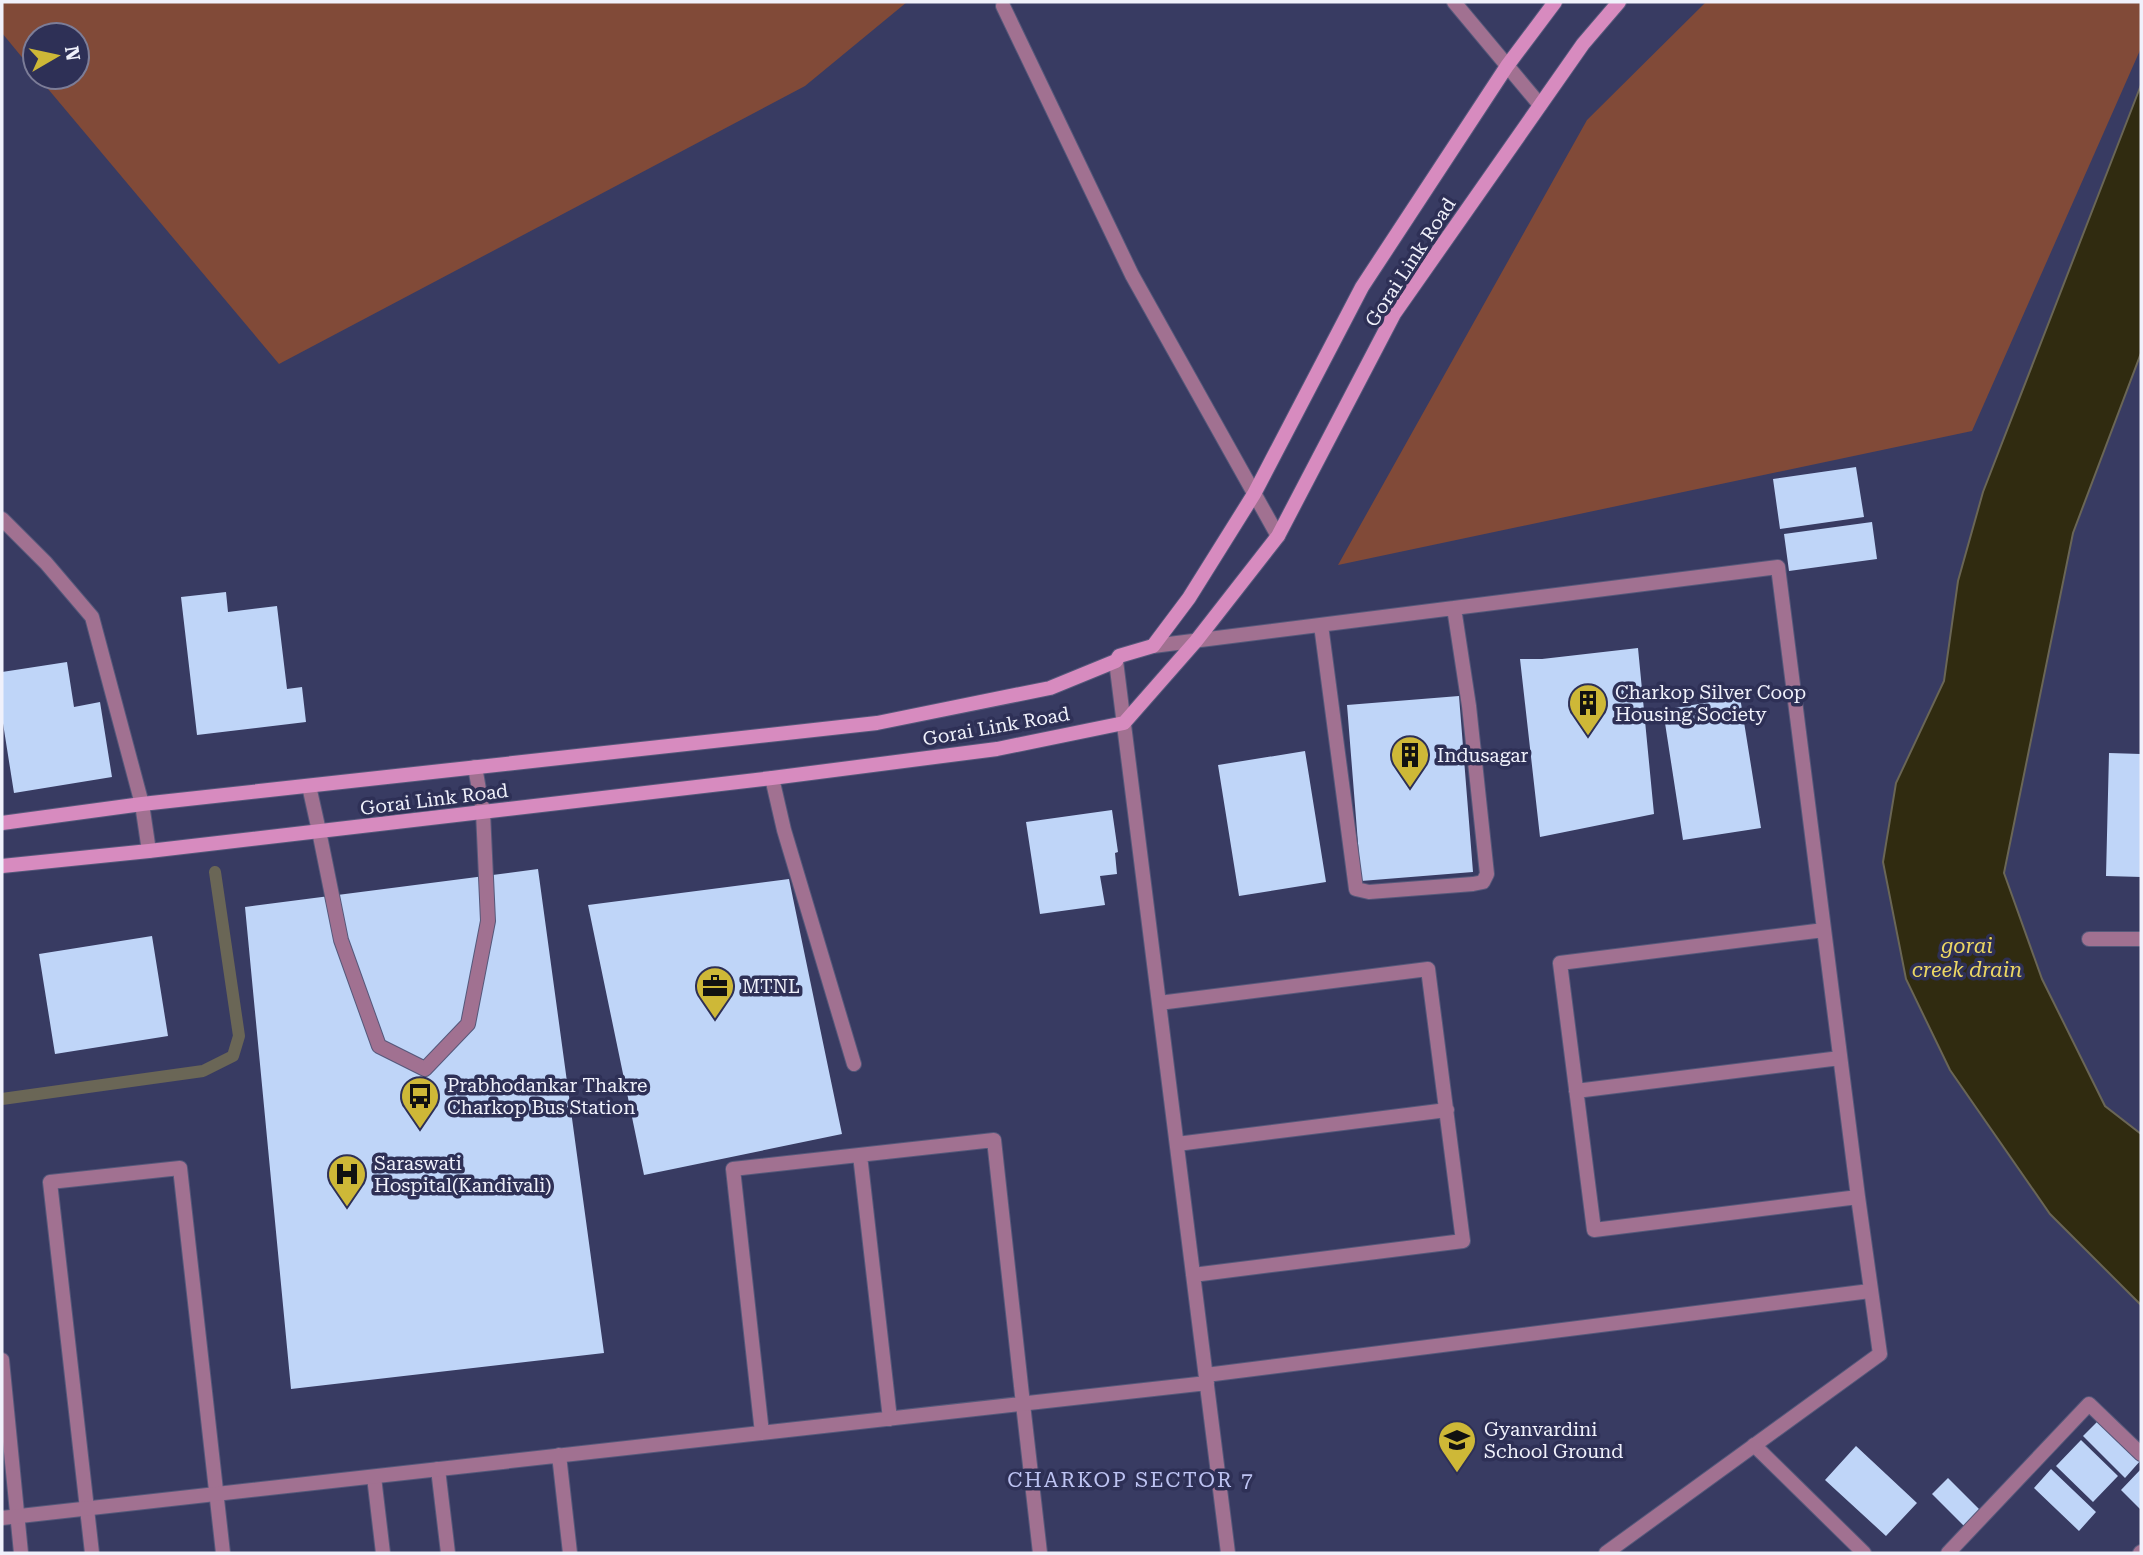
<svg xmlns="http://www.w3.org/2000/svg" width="2143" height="1555" font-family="'Roboto Serif',serif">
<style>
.green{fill:#814a38}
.water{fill:#302b10;stroke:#6a6656;stroke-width:2}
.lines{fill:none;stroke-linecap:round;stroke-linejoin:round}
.stream{stroke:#6a6656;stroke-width:12}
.building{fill:#bfd5f8}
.service-casing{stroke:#55587a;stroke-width:16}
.minor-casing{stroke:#55587a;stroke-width:16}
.secondary-casing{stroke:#55587a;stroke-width:16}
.service{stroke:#a17191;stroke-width:14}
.minor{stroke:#a17191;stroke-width:14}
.secondary{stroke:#d78bbf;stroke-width:14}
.labels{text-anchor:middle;stroke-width:7;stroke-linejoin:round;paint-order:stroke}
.street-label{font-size:19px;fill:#f0f1fb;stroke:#2e3056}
.poi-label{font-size:19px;fill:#f0f1fb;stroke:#2e3056;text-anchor:start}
.water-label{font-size:21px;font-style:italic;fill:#edd763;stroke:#2e3056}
.neighbourhood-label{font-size:21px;letter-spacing:2px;fill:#bdc3f2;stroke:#2e3056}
</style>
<rect width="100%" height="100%" fill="#383b62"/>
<path class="green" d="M2,2H907L805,86L279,364L38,77H77V35H35V73L2,33Z
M1706,2H2141V48L1972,431L1338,565L1587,120Z"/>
<path class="water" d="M2141,85V353L2073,533L2004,873L2042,979L2105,1106L2141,1134V1305L2050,1214L1950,1070L1906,979L1883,862L1896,783L1944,681L1958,581L1983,492Z"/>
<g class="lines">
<path class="stream" d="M2,1099L203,1071L233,1056L239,1036L215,872"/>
</g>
<path class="building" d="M1856,467L1864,517L1780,529L1773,479Z
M1872,522L1877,559L1789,571L1784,534Z
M226,592L228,612L277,606L287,689L302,687L306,722L197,735L181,597Z
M1638,648L1654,814L1540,837L1520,659H1542Z
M67,662L74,707L100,702L112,777L14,793L2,717V672Z
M1459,696L1473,872L1361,881L1347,705Z
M1740,697L1761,828L1683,840L1663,710Z
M1305,751L1326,882L1239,896L1218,765Z
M2109,753L2141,754V877L2106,876Z
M1112,810L1118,852L1115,853L1117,874L1100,876L1105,905L1040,914L1026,822Z
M538,869L604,1353L291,1389L245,907Z
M789,879L842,1134L644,1175L588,905Z
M152,936L168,1036L55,1054L39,954Z
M2100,1419L2141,1460L2125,1478L2083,1436Z
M2081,1440L2118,1476L2093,1502L2056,1466Z
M1856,1446L1917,1503L1886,1536L1825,1480Z
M2051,1469L2096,1512L2079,1531L2034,1488Z
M2141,1469V1510L2121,1490Z
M1948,1478L1981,1511L1965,1527L1932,1494Z"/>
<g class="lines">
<defs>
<path id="service" d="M772,778L784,830L854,1064
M319,831L341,940L379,1046L425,1069L468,1024L488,921L483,812
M2089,939H2141
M2,1360L21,1553
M1023,1404L1040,1553
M1754,1445L1864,1553
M438,1469L448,1553
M374,1477L383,1553
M92,1553L50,1182L180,1168L223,1553
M1948,1553L2089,1404L2141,1454
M2140,1553L2141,1552"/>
<path id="minor" d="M1454,2L1540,105
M1003,6L1132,275L1278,536
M2,519L46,563L92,617L142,804L149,851
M1321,625L1356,889L1369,892L1473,884L1483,882L1487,874L1469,706L1454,608
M1153,646L1778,567L1858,1197L1880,1354L1606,1553
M1116,661L1228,1553
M475,767L483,812
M309,786L319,831
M1824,930L1560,963L1594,1230L1858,1197
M1159,1003L1428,969L1463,1241L1193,1275
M1576,1091L1840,1058
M1177,1144L1447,1110
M860,1155L890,1419
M1206,1375L1870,1291
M762,1433L733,1169L994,1140L1023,1404
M559,1455L570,1553
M2,1518L1207,1383"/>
<path id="secondary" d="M2,823L142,804L877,723L1050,688L1116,661L1119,656L1153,646L1189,598L1254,494L1362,287L1507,66L1555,2
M2,866L149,851L772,778L997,749L1124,723L1196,641L1278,536L1394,314L1583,44L1619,2"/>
</defs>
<use href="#service" class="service-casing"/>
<use href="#minor" class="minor-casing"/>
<use href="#secondary" class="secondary-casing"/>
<use href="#service" class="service"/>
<use href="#minor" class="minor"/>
<use href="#secondary" class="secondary"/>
</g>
<defs>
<symbol id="building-pin" viewBox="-11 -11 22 30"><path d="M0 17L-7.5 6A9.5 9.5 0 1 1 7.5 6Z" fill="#ceb837" stroke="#2e3056"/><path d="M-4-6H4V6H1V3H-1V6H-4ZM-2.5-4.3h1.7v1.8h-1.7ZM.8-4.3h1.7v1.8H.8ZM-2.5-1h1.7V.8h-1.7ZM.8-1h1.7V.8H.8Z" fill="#111"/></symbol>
<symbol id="office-pin" viewBox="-11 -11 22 30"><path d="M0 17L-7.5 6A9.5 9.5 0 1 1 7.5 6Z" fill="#ceb837" stroke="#2e3056"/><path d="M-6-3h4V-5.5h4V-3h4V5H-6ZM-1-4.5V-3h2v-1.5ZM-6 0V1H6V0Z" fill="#111"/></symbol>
<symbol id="bus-pin" viewBox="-11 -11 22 30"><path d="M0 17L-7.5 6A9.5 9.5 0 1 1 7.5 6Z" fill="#ceb837" stroke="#2e3056"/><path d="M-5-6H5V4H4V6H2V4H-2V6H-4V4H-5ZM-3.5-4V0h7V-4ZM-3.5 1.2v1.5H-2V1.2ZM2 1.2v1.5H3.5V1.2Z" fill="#111"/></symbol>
<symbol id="hospital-pin" viewBox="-11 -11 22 30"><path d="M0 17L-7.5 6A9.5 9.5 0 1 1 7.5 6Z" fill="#ceb837" stroke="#2e3056"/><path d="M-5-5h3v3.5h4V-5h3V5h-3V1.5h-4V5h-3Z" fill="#111"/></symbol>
<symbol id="school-pin" viewBox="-11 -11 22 30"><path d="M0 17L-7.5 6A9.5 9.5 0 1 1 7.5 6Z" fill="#ceb837" stroke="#2e3056"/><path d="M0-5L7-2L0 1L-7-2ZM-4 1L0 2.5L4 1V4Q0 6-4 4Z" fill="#111"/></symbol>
</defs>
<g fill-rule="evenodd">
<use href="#building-pin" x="1566" y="681" width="44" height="60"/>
<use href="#building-pin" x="1388" y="733" width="44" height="60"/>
<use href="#office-pin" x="693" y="964" width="44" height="60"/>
<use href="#bus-pin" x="398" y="1074" width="44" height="60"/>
<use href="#hospital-pin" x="325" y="1152" width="44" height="60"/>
<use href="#school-pin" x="1435" y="1418" width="44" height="60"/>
</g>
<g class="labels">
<g class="street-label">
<text transform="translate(1410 262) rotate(-57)" y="7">Gorai Link Road</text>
<text transform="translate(996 726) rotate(-10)" y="7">Gorai Link Road</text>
<text transform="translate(434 799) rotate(-7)" y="7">Gorai Link Road</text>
</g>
<g class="poi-label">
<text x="1615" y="699">Charkop Silver Coop<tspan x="1615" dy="22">Housing Society</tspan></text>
<text x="1437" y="762">Indusagar</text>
<text x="742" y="993">MTNL</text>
<text x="447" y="1092">Prabhodankar Thakre<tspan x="447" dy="22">Charkop Bus Station</tspan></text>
<text x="374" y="1170">Saraswati<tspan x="374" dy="22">Hospital(Kandivali)</tspan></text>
<text x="1484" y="1436">Gyanvardini<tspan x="1484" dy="22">School Ground</tspan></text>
</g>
<g class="water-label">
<text x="1967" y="953">gorai<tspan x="1967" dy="24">creek drain</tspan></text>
</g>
<g class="neighbourhood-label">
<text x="1131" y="1487">CHARKOP SECTOR 7</text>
</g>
</g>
<rect width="2143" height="1555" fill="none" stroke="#f0f1fb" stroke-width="7"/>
<g transform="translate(56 56) rotate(81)"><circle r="33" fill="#2e3056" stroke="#7c7d98" stroke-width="2"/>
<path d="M0-5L12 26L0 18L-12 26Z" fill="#ceb837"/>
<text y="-10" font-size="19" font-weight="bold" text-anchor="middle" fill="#f0f1fb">N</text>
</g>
</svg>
